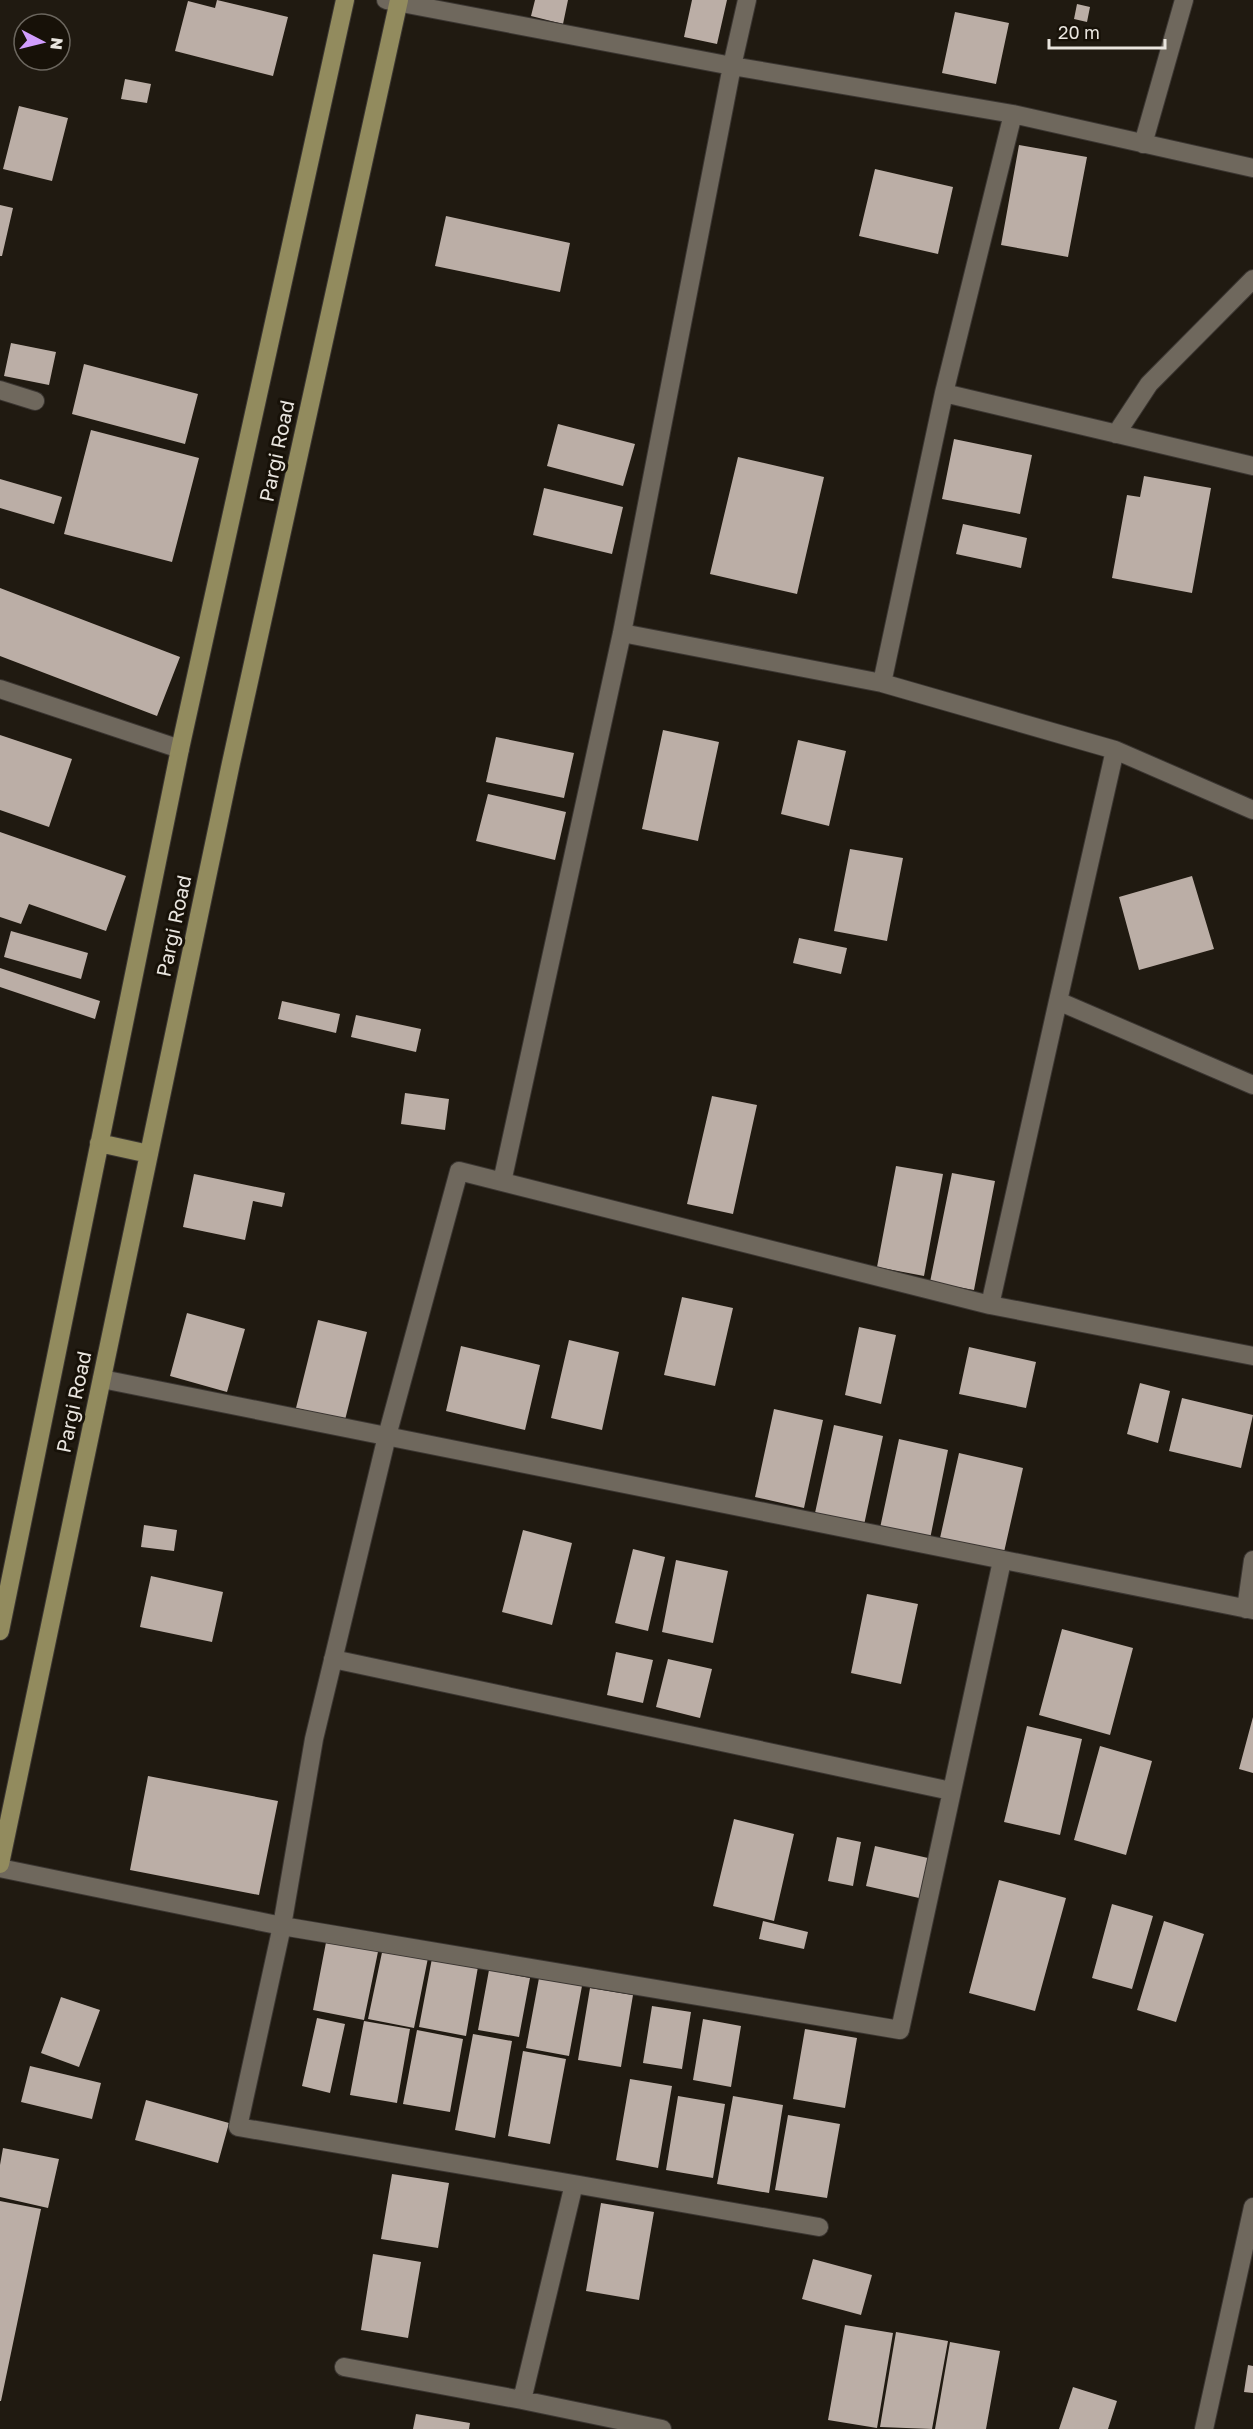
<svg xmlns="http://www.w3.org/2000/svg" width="1253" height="2429" font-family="'Golos Text',sans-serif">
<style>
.building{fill:#bbaea6}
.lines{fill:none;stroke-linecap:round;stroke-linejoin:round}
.street-casing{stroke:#3b3632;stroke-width:20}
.primary-casing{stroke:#3b3632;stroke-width:20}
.street{stroke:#6f685d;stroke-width:18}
.primary{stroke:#928b5e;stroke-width:18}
.labels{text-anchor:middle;stroke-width:6;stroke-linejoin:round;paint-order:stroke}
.street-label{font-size:20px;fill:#e9e5df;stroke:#171108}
</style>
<rect width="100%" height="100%" fill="#201a11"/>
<path class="building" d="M217,0L288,17L273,76L175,51L188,1L215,8Z
M535,0H568L563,24L531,16Z
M692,0H727L717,44L684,37Z
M1077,4L1090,7L1087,22L1074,19Z
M955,12L1009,23L996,84L942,73Z
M125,79L151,84L147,103L121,99Z
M19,106L68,118L52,181L3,169Z
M1019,145L1087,157L1068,257L1001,245Z
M875,169L953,187L938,254L859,236Z
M0,205L13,208L2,256H0Z
M446,216L570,243L560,292L435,266Z
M11,343L56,352L49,385L4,376Z
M84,364L198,394L185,444L72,414Z
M558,424L635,444L623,486L547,466Z
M91,430L199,458L172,562L64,534Z
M954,439L1032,455L1020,514L942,499Z
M738,457L824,477L797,594L710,574Z
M1144,476L1211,488L1192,593L1112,578L1127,495L1140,497Z
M0,479L62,497L54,524L0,508Z
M544,488L623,507L612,554L533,535Z
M963,524L1027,538L1021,568L956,554Z
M0,588L180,657L157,716L0,656Z
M663,730L719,742L698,841L642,829Z
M0,735L72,759L49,827L0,810Z
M496,737L574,753L564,798L486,782Z
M798,740L846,751L829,826L781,814Z
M488,794L566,812L555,860L476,841Z
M0,832L126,876L106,931L29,904L21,924L0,917Z
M850,849L903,858L887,941L834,931Z
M1192,876L1214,949L1139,970L1119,897Z
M11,931L88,953L81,979L4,957Z
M799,938L847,948L841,974L793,963Z
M0,968L100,1001L95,1019L0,987Z
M282,1001L340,1014L336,1033L278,1019Z
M356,1015L421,1029L416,1052L351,1037Z
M405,1093L449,1099L445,1130L401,1124Z
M712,1096L757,1105L733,1214L687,1204Z
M896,1166L943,1174L924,1276L877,1267Z
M952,1173L995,1181L974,1290L930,1282Z
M194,1174L285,1193L282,1207L253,1201L245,1240L183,1227Z
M682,1297L733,1308L715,1386L664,1375Z
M187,1313L245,1329L227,1392L170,1376Z
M318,1320L367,1332L345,1420L296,1408Z
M859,1327L896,1335L881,1404L845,1395Z
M569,1340L619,1352L602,1430L551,1418Z
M461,1346L540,1365L525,1430L446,1411Z
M969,1347L1036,1362L1026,1408L959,1394Z
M1140,1383L1170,1391L1158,1443L1127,1434Z
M1182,1398L1253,1415L1241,1468L1169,1451Z
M774,1409L823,1420L804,1508L755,1497Z
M834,1425L883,1436L864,1525L815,1513Z
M899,1439L948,1450L930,1539L880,1528Z
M959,1453L1023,1468L1002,1561L938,1547Z
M144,1525L177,1530L174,1551L141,1547Z
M523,1530L572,1543L552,1625L502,1612Z
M633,1549L665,1557L648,1631L615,1623Z
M676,1560L728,1571L713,1643L662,1632Z
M151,1576L223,1592L212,1642L140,1627Z
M867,1594L918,1604L901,1684L851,1673Z
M1062,1629L1133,1648L1110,1735L1039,1715Z
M616,1652L653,1660L643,1703L607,1695Z
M668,1659L712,1669L700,1718L656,1707Z
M1253,1717V1773L1239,1769Z
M1027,1726L1082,1739L1060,1835L1004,1822Z
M1100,1746L1152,1761L1126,1855L1074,1840Z
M148,1776L278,1801L259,1895L130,1870Z
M734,1819L794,1834L774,1921L713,1906Z
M837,1837L861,1842L853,1886L828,1881Z
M875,1846L928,1858L919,1898L866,1886Z
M999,1880L1066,1898L1035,2011L969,1993Z
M1112,1904L1153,1916L1132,1989L1092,1978Z
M763,1921L808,1932L804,1949L759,1939Z
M1164,1921L1204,1934L1176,2022L1137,2010Z
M328,1932L380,1942L364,2020L313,2010Z
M384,1943L429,1953L414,2028L368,2019Z
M433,1953L479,1961L466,2036L419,2027Z
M489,1970L530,1978L519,2037L478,2030Z
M539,1978L582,1986L569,2056L526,2048Z
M590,1988L633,1995L621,2067L578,2060Z
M61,1997L100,2010L79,2067L41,2053Z
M652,2006L691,2012L682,2069L643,2063Z
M317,2018L345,2024L330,2093L302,2086Z
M703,2019L741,2026L731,2087L693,2080Z
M364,2021L410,2029L397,2103L350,2095Z
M805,2029L857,2038L845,2108L793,2099Z
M417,2030L463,2039L450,2112L403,2104Z
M473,2034L512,2041L495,2138L455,2130Z
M523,2051L566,2059L550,2144L508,2136Z
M30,2066L101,2083L92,2119L21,2102Z
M630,2079L672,2086L658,2168L616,2160Z
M678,2096L725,2104L713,2178L666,2170Z
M733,2096L783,2105L769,2193L717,2184Z
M146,2100L229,2123L218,2163L135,2140Z
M788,2115L840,2124L827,2198L775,2190Z
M3,2148L59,2159L48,2208L0,2197V2165Z
M392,2174L449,2183L438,2248L381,2239Z
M0,2201L41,2209L1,2401H0Z
M601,2203L654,2212L639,2300L586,2291Z
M373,2254L421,2262L408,2338L361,2330Z
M813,2259L872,2275L861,2315L802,2299Z
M845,2325L893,2333L877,2428L828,2420Z
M896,2332L948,2341L932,2429L880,2427Z
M950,2342L1000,2351L986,2429H935Z
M1248,2365L1253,2366V2393L1244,2392Z
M1073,2387L1117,2401L1108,2429H1059Z
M416,2414L470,2423L469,2429H413Z"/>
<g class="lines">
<defs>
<path id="street" d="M386,0L732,66L1013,114L1253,168
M1143,144L1184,0
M0,390L35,401
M944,393L1253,466
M1116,434L1149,384L1253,279
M622,633L882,683L944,393L1013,114
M882,683L1115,750L1253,810
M0,689L180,749
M1058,1001L1115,750
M502,1182L622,633L732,66L747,0
M990,1305L1058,1001L1253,1085
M102,1379L1253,1610
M1002,1561L900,2030L282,1926L314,1739L387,1436L459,1171L990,1305L1253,1356
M1246,1609L1253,1560
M333,1659L951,1791
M0,1868L282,1926L238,2127L574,2184L522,2400L662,2429
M574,2184L819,2227
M344,2367L522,2400
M1204,2429L1253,2207"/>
<path id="primary" d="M99,1143L149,1154
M0,1631L180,749L345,0
M0,1864L231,763L399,0"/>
</defs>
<use href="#street" class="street-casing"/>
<use href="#primary" class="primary-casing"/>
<use href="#street" class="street"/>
<use href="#primary" class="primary"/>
</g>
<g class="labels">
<g class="street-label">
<text transform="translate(277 451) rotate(-78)" y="7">Pargi Road</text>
<text transform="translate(174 926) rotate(-78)" y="7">Pargi Road</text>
<text transform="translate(74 1402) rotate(-78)" y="7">Pargi Road</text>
</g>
</g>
<g transform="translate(42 42) rotate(97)"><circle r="28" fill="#171108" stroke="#6b665e" stroke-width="1.5"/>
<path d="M0-4.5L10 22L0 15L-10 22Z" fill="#d19dfe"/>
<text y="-9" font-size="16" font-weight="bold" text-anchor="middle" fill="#e9e5df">N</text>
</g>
<path d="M1049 39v9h116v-9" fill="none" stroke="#e9e5df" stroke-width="3"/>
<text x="1058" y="39" font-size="18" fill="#e9e5df" stroke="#171108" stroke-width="4.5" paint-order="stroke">20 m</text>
</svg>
